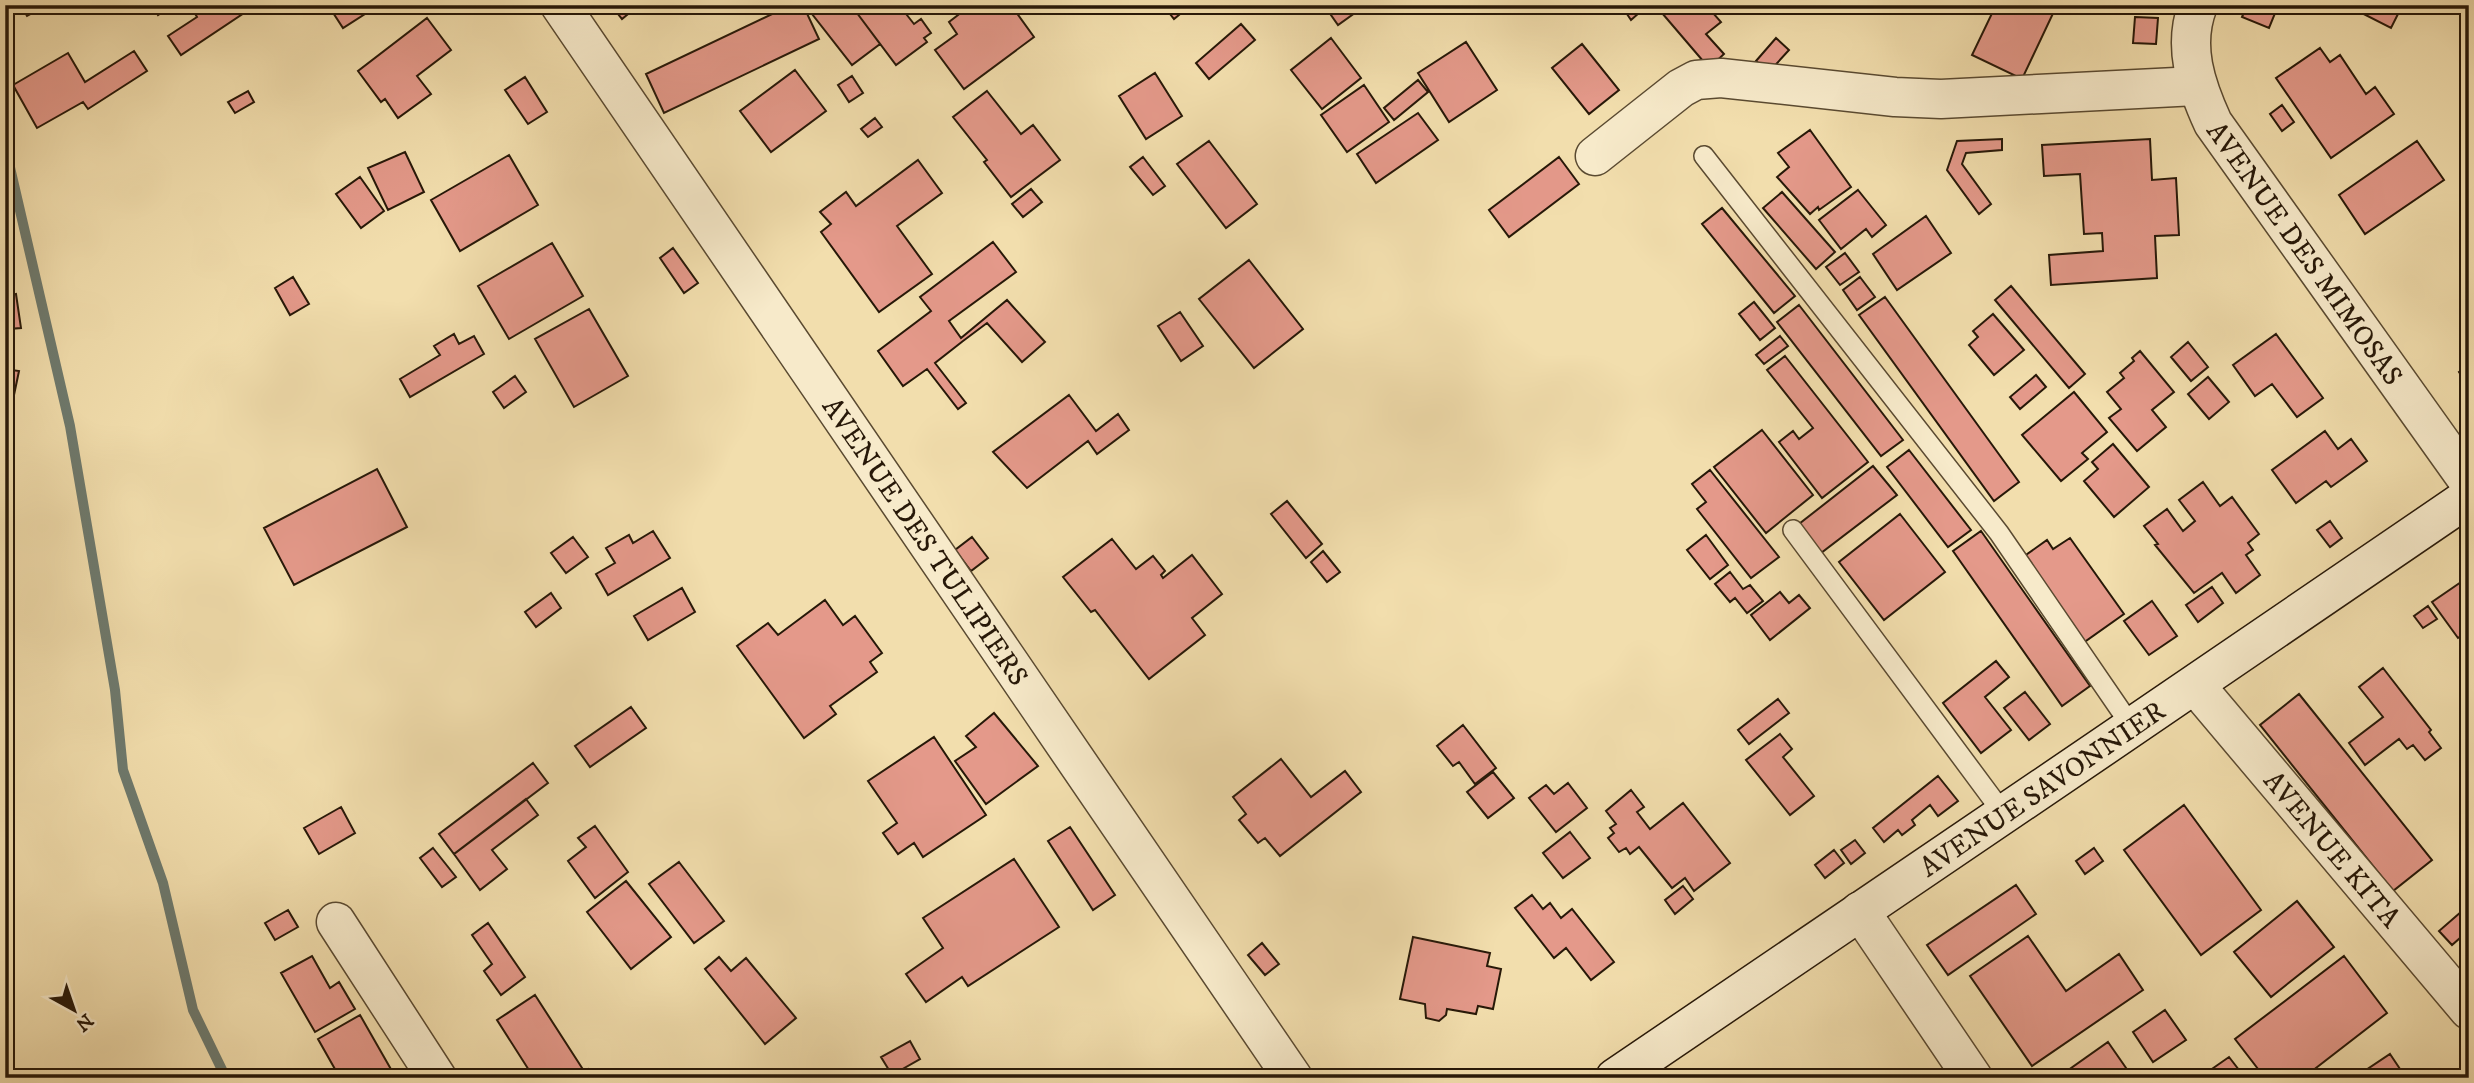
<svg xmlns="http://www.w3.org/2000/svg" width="2474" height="1083" font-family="'IM FELL DW Pica',serif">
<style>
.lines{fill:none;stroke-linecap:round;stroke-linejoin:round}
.stream{stroke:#6e7a6e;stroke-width:10}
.building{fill:#e4998a;stroke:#271808;stroke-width:2}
.lane-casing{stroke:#5a4a31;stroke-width:22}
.street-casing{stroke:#5a4a31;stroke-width:41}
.secondary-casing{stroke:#271808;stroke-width:41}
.lane{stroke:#f7eaca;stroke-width:19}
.street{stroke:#f7eaca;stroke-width:38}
.secondary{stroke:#f7eaca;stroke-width:38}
.labels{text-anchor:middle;stroke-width:7;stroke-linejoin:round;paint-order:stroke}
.street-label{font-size:28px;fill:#271808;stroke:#f7eaca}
</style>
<rect width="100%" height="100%" fill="#f2dead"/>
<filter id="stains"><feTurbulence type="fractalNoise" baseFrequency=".00286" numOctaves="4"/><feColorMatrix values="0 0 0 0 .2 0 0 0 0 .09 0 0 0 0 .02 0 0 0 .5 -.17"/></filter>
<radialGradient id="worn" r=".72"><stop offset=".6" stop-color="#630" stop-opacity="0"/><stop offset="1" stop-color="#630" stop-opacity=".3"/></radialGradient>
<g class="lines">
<path class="stream" d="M5,146L70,426L115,690L123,770L163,883L193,1010L226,1078"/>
</g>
<path class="building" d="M21,5H47L27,16Z
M152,5H173L158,15Z
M190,5H256L181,55L168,36L197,17Z
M328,5H379L343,28Z
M611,5H639L622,19Z
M791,5H803L819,39L664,113L646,74Z
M805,5H851L880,44L852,65Z
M851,5H899L914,24L921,19L931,33L924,38L927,42L896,65Z
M971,5H1011L1034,37L964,89L935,50L957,34L949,22Z
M1163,5H1191L1174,19Z
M1324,5H1366L1338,25Z
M1621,5H1648L1631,20Z
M1658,5H1706L1721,22L1706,34L1724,54L1709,68L1656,6Z
M1996,5H2057L2022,79L1972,55Z
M2247,5L2278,6L2269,28L2242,17Z
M2346,5H2393L2400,10L2391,28Z
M2135,17L2158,18L2156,44L2133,43Z
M427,18L451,50L417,76L431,94L398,118L385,99L381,102L358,71Z
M1241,24L1255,40L1209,79L1196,63Z
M1331,38L1361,78L1322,109L1291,70Z
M1776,38L1789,50L1769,72L1756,61Z
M1466,42L1497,90L1449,122L1418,73Z
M1582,44L1619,90L1589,114L1552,68Z
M2320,48L2330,62L2340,55L2366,94L2375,87L2394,114L2331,158L2276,78Z
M134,51L147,71L88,109L83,102L37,128L13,85L68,53L85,82Z
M795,70L826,111L771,152L740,111Z
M1155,73L1182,116L1146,139L1119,96Z
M852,76L863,93L849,102L838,85Z
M525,77L547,112L528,124L505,90Z
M1418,80L1428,92L1394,120L1384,108Z
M1364,85L1389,122L1347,152L1321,115Z
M248,91L254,102L235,113L228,102Z
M987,91L1021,134L1033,125L1060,160L1011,197L984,162L987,160L953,117Z
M2282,105L2294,122L2282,131L2270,114Z
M1418,113L1438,140L1376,183L1357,154Z
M875,118L882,127L868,137L861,129Z
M1810,130L1851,187L1819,210L1818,207L1810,214L1777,177L1789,167L1778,153Z
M2002,139V150L1966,153L1962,164L1991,204L1979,214L1947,170L1957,141Z
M2150,139L2152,180L2176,178L2179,235L2155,236L2157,278L2051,285L2049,255L2103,251L2102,233L2084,234L2080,174L2044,176L2042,145Z
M1209,141L1257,204L1226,228L1177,164Z
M2417,141L2444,180L2365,234L2339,195Z
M405,152L424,192L388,210L368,168Z
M509,155L538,205L460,251L431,200Z
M1143,157L1165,186L1153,195L1130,167Z
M1559,157L1579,184L1509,237L1489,210Z
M918,160L942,193L897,226L932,274L879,312L821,232L831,224L820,212L846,192L856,206Z
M360,177L384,211L361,228L336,194Z
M1031,189L1042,202L1023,217L1012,204Z
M1858,190L1886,225L1872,237L1866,229L1841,249L1819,220Z
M1782,192L1835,252L1816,269L1763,208Z
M1722,208L1795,296L1774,313L1702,224Z
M1926,216L1951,253L1897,290L1873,254Z
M993,242L1016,272L949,321L961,338L1007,300L1045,342L1022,362L987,323L963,341L935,363L966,403L958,409L927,369L903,386L878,351L931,311L920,297Z
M552,243L583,296L509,339L478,286Z
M673,248L698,283L684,293L660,258Z
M1845,253L1859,272L1840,285L1826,267Z
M1249,260L1303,329L1254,368L1199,299Z
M293,277L309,304L290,315L275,288Z
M1860,277L1875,297L1857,310L1843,290Z
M2011,286L2085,374L2069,388L1995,300Z
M5,292L6,296L16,294L21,328L9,329L12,346L5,344Z
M1885,297L2019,482L1994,501L1859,315Z
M1754,302L1775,328L1760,340L1739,314Z
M1799,305L1903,440L1881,456L1777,322Z
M589,309L628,376L574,407L535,339Z
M1180,312L1203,346L1181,361L1158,326Z
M1993,314L2024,350L1994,375L1969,345L1978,337L1973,331Z
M454,334L459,344L474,336L484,354L410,397L400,379L440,355L434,346Z
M2276,334L2323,398L2297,417L2272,384L2255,396L2233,365Z
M1780,336L1788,346L1764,364L1756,355Z
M2188,342L2208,367L2191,381L2171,357Z
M2140,351L2174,392L2152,410L2166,427L2137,451L2109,418L2121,409L2107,392L2124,378L2120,373L2134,361L2132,358Z
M1785,356L1868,462L1822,498L1779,442L1793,431L1799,439L1813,428L1767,370Z
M2469,365V387L2459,372Z
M5,369L19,371L5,438Z
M2036,375L2046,387L2020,409L2010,397Z
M515,376L526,392L504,408L493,392Z
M2208,377L2229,402L2209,419L2188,394Z
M2074,392L2107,432L2082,453L2088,459L2061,481L2022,435Z
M1069,395L1096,431L1118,414L1129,430L1097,454L1088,441L1027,488L993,452Z
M1762,430L1813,495L1766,533L1714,467Z
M2325,431L2338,449L2351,439L2367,461L2331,487L2326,481L2296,503L2272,470Z
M2113,444L2149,487L2114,517L2084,481L2098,469L2092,462Z
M1909,450L1971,530L1948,547L1887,467Z
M1873,466L1897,495L1821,553L1799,524Z
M377,469L407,527L294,585L264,528Z
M1710,470L1779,557L1751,578L1697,509L1706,502L1692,484Z
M2203,482L2220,506L2232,497L2259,534L2248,543L2253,550L2246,555L2260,575L2236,593L2222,573L2194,593L2155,545L2158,544L2144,526L2167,509L2183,531L2195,521L2179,500Z
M1287,501L1322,544L1306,558L1271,514Z
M1900,514L1945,572L1884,620L1839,562Z
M2330,521L2342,538L2330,547L2317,530Z
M653,531L670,558L608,595L596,574L615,563L606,548L629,535L633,543Z
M1981,531L2090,686L2062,706L1953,551Z
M1706,535L1728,565L1710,579L1687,550Z
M573,537L588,557L566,573L551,553Z
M972,537L988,558L971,571L955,550Z
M2070,538L2124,614L2083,643L2023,557L2047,540L2053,549Z
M1112,539L1136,569L1153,556L1165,571L1161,575L1163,578L1192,555L1222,594L1192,618L1205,635L1149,679L1095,610L1091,612L1063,577Z
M1323,551L1340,572L1327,582L1311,562Z
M1730,572L1743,589L1750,585L1763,601L1747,613L1735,598L1730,602L1715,584Z
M2464,580L2469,585V640L2464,634L2458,638L2432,602Z
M2212,587L2223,603L2198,622L2186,605Z
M682,588L695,612L648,640L634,616Z
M1780,592L1789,603L1799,595L1810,608L1770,640L1751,615Z
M551,593L561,608L536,627L525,612Z
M825,600L843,625L855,616L882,653L870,662L877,672L830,706L836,714L804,738L737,646L768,623L778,635Z
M2152,601L2177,636L2149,655L2124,621Z
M2428,606L2437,619L2423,628L2414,616Z
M1996,661L2009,677L1985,697L2011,730L1981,753L1943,703Z
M2383,668L2431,730L2429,732L2441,748L2425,760L2413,745L2407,749L2399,739L2365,765L2349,743L2383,717L2359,687Z
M2025,692L2050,724L2029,740L2004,708Z
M2299,694L2432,860L2393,891L2260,725Z
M1778,699L1789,713L1749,744L1738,730Z
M631,707L646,728L590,767L575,746Z
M994,713L1038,766L986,804L955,761L976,747L966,736Z
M1463,725L1496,768L1475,784L1459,762L1453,766L1437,746Z
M1780,734L1792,749L1783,757L1814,796L1790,815L1746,760Z
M934,737L986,815L923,857L914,843L898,854L883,833L897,823L868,781Z
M1281,759L1311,797L1345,771L1361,792L1280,856L1265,838L1258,843L1239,820L1246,814L1233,797Z
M533,763L548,783L454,854L439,834Z
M1493,772L1514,798L1488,818L1467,792Z
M1938,776L1958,801L1938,816L1930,805L1912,820L1915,825L1902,835L1898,830L1884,842L1873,828Z
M1568,783L1587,808L1556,832L1529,798L1546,785L1554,794Z
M1631,790L1644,807L1637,812L1650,829L1683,803L1730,863L1694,891L1685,878L1672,888L1639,847L1630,854L1626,848L1619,852L1608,838L1614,833L1610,828L1616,824L1606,811Z
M526,799L538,815L492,850L507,869L480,890L454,854Z
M2184,805L2261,910L2201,955L2124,850Z
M341,807L355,833L319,854L304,828Z
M595,826L628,872L595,898L568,861L586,847L578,838Z
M1070,827L1115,895L1093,910L1048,841Z
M1570,832L1590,858L1563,878L1543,853Z
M1855,840L1865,853L1851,864L1841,850Z
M433,848L456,877L442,887L420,858Z
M2094,848L2103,861L2085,874L2076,861Z
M1834,850L1844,863L1825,878L1815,865Z
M1014,859L1059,927L968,986L962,977L926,1002L906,974L943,948L923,918Z
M679,862L724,921L694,943L649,884Z
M626,881L671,937L631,969L587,912Z
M2016,885L2036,914L1948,975L1927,945Z
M1683,886L1693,899L1675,914L1665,900Z
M1532,895L1543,909L1550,903L1561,918L1572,909L1614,962L1591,980L1566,948L1554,958L1515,908Z
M2297,901L2334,947L2271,997L2234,952Z
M2469,905V930L2452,945L2439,931Z
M288,910L298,927L275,940L265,923Z
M488,923L525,977L501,995L484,971L492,964L472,935Z
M2028,936L2066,991L2119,954L2143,990L2032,1066L1970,976Z
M1413,937L1490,953L1487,966L1501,969L1493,1009L1478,1006L1476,1014L1447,1009L1446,1015L1439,1021L1426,1018L1425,1004L1400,999Z
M1262,943L1279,964L1265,975L1248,955Z
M312,956L330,988L339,982L355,1009L315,1032L281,973Z
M2344,956L2387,1013L2303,1078H2265L2235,1039Z
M719,957L731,971L746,958L796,1018L765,1044L705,969Z
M535,995L584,1071L588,1069L594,1078H534L497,1020Z
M2165,1010L2186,1040L2153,1062L2133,1032Z
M360,1015L396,1078H340L318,1039Z
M910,1041L920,1059L892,1075L881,1057Z
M2108,1042L2133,1078H2057Z
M2390,1054L2406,1078H2354Z
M2229,1057L2239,1070L2230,1076L2231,1078H2199Z"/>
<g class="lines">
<defs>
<path id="lane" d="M1704,156L1999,533L2132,727
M1793,530L2003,813"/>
<g id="street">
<path id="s1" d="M560,5L1293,1078"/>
<path id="s2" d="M2198,5C2182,46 2196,86 2213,123L2469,482"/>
<path d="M1595,156L1681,88L1696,80L1721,78L1895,97L1941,99L2196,86"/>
<path id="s3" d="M2195,685L2469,1010"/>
<path d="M1860,911L1973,1078"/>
<path d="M336,922L437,1078"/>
</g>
<g id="secondary">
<path id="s4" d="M1615,1078C1900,884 2185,692 2469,497"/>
</g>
</defs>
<use href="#lane" class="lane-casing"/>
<use href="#street" class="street-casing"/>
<use href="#secondary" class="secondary-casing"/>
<use href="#lane" class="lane"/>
<use href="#street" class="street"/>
<use href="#secondary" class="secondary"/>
</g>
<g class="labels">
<g class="street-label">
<text dy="10" stroke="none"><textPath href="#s2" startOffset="282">AVENUE DES MIMOSAS</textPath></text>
<text dy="10" stroke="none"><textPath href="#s1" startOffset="649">AVENUE DES TULIPIERS</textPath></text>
<text dy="10" stroke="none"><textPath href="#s4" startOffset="516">AVENUE SAVONNIER</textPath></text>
<text dy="10" stroke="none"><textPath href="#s3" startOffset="214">AVENUE KITA</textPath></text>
</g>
</g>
<rect width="2474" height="1083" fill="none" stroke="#f2dead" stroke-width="28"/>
<rect x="7" y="7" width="2460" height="1069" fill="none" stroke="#271808" stroke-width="3.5"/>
<rect x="14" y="14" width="2446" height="1055" fill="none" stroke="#271808" stroke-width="2"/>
<g transform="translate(74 1010) rotate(140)" stroke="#f7eaca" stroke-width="5" paint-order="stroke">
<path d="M0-5L12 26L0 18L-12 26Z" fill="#271808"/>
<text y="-10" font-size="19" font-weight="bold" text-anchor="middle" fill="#271808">N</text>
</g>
<rect width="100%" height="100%" filter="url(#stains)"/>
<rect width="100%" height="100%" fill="url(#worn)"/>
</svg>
